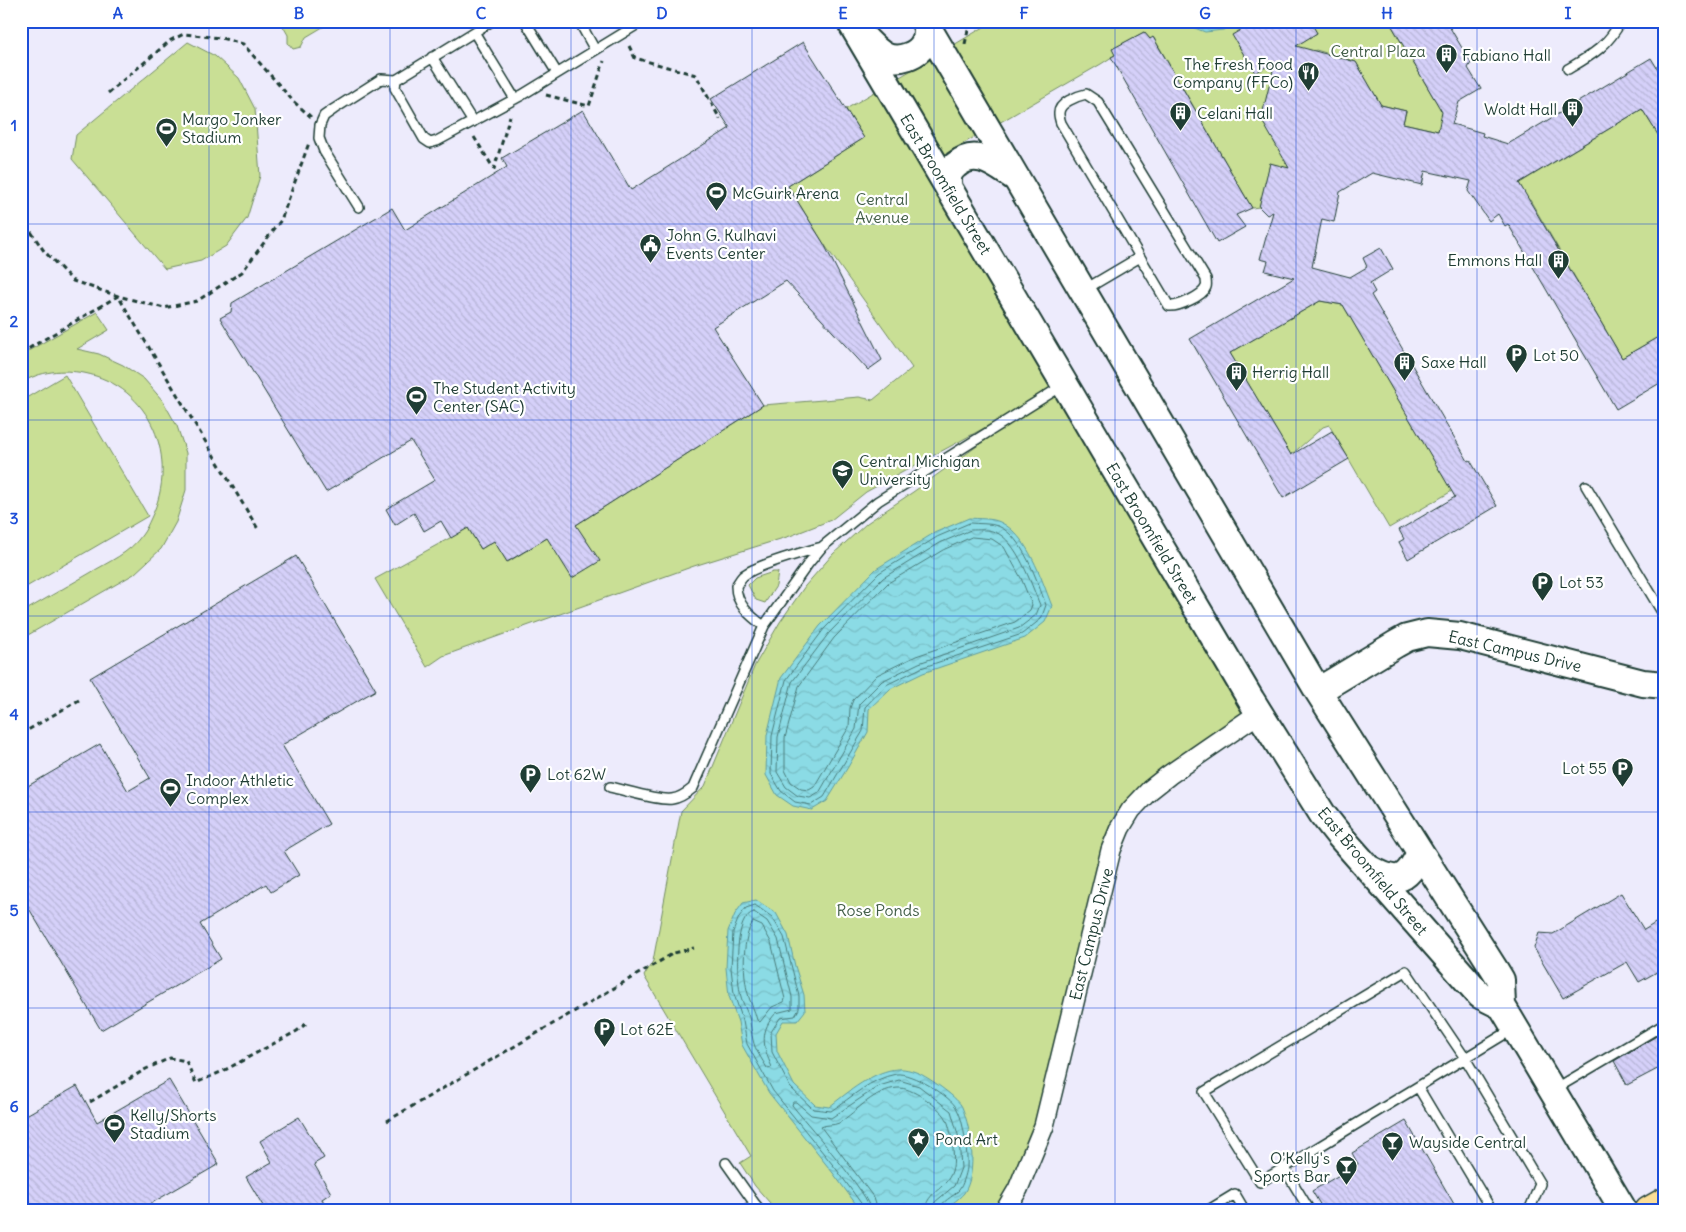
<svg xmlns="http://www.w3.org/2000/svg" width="1686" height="1232" font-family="Delius,sans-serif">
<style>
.built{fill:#edebfc}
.green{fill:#c9df95;stroke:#748e64}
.water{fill:url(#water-waves);stroke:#609c9e}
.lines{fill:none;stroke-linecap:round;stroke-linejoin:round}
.shore{stroke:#4a7c7b;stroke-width:1}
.building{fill:url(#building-back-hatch);stroke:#1f3d34}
.lane-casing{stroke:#1f3d34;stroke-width:12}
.street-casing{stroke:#1f3d34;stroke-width:22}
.secondary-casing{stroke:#1f3d34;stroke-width:30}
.primary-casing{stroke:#1f3d34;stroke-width:31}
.path{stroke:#1f3d34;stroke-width:3;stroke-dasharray:5 4;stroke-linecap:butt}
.lane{stroke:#fff;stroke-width:9}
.street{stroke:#fff;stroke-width:19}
.secondary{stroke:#fff;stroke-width:26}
.primary{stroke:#fcde96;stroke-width:28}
.grid{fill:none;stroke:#1d4ed8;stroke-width:1;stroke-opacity:0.55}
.labels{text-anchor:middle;stroke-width:4.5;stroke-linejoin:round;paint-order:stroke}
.park-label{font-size:16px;fill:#415d47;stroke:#fff}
.poi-label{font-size:16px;fill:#1f3d34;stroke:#fff;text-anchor:start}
.street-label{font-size:16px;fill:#1f3d34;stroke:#fff}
.neatline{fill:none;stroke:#1d4ed8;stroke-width:2}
.grid-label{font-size:16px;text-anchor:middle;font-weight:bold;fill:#1d4ed8}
</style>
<defs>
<pattern id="water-waves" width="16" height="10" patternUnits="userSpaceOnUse" patternTransform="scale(1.25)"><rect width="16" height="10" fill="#8bdbe5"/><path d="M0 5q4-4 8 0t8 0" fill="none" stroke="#78bdc5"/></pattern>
<pattern id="building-back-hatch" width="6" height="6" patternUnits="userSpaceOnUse" patternTransform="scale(1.25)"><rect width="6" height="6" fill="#d5d0f9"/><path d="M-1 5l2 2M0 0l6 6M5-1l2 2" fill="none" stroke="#b6b4d6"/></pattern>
</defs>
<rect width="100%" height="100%" fill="#f7f6fe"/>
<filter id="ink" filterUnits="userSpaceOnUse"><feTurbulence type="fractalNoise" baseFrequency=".02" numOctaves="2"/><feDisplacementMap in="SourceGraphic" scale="10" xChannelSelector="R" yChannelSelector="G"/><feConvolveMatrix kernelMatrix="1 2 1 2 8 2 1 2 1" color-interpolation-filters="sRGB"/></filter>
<g filter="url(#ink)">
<path class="built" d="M21,21H1665V1211H21Z"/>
<path class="green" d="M280,21H333L306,37L301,47L293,49L288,43V35Z
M994,21H1260L1234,38L1255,73L1280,58L1285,67L1272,75L1262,119L1289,161L1288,168L1259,207L1252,208L1154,38L1150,39L1144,32L1113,49L1115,55L1101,64L933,161L1259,713L1131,810L1052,1092L1005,1211H777L755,1186L740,1163L751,1156L644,976L653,961L681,811L705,786L755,665L780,622L805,586L833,554L867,523L913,492L1058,388L866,492L831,520L790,536L694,566L443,656L427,667L375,579L468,528L481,549L494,541L508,562L547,538L576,525L763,405L859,397L873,400L912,368L824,244L788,186L864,138L846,109Z
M1310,21H1389L1435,100L1449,92L1438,131L1403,123L1406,111L1381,105L1356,62L1316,50L1300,58L1293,47L1317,33Z
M188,42L215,56L239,78L255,109L260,176L247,218L226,246L201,261L165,269L72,159L76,135Z
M1642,109L1665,146V333L1622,358L1530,200L1522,204L1518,184Z
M1320,301L1343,305L1452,491L1389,528L1329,425L1323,427L1291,455L1230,353Z
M97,312L109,330L77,349L99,354L123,365L144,379L163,401L177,426L186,453V490L176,522L161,549L134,574L21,639V613C44,600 67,586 90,573C108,562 130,553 142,535C146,530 148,524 151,518C180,459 151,386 84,373C62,369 40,371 21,383V355Z
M65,375L148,516L21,590V401Z
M773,572H778L776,586L765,603L756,600L748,585L755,578Z"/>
<path class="water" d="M1186,21H1246L1223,30L1205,32L1187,25Z
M969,518C978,519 992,518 1000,522C1028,535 1041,578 1052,606L1045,622L1025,638L923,673L890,689L869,709L868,732L848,767L827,801L812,810L793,806L777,795L766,775L767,735L781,678L820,626L876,569L934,533Z
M756,900L776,913L788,935L795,966L804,995L805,1011L797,1021H783L776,1033L777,1051L794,1085L815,1105L829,1107C847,1093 874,1070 898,1069C905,1068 918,1072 924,1076C932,1080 959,1099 962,1107C971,1129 978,1172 964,1193C958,1200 948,1207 939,1211H861L833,1173L769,1093L742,1045L738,1022L729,996L726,968L728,931L735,914L743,903Z"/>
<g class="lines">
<path class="shore" d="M970,523C978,524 990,523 998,526C1023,536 1037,581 1046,605L1041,619L1022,634L921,668L886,685L865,707L863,731L824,797L811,805L795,802L781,791L771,774L772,736L786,680L824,629L879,573L937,537Z
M971,530C978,530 988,529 995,532C1017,540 1031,584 1040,605L1036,615L1019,628L919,663L882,681L859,704L856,729L819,793L810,798L798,796L786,787L777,772L778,737L792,682L829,633L883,578L940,543Z
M972,537L992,539L1004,547L1021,578L1032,605L1030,610L1015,622L916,656L877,675L853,700L850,708L849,727L814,787L809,790L801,789L791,782L785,770V738L799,686L834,638L888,583L943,550Z
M754,912L767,921L778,939L792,997V1009L776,1013C760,1030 762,1046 772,1067L769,1069L767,1068C762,1059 755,1050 753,1040C751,1033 751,1025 749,1017C746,1009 741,1000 740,992C737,976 733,916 754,912Z
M753,922L762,926L771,942L785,999L784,1002L772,1007L760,1022L757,1020C755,1010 749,1001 747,990C743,972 742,938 753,922Z
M864,1211L863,1206L837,1170L773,1091L747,1044L743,1021L734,994L731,968L733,932L739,917L746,908L755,905L772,917L784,937L799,996V1009L795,1016L780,1018L771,1032L772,1052L790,1087L813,1109L831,1111C852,1097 870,1079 896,1074C911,1072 951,1096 957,1109C964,1121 968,1155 967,1168C966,1174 963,1185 959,1190C954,1197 940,1201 939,1211
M871,1211C870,1195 809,1126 796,1110L792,1105L793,1102H796L811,1115L831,1118L879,1086L899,1080L919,1086L951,1111L959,1138L961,1168L954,1186L935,1202L932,1211
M878,1211L874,1198L821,1127C826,1124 833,1126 839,1123C857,1111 875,1089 898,1088C911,1087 936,1105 944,1115C951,1123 955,1156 953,1167C949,1190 926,1190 925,1211"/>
</g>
<path class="building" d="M1256,21H1310L1317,33L1296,46L1356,62L1381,105L1406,111L1403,123L1438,131L1442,112L1389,21H1446L1471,63L1468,68L1481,89L1459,102L1452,124L1483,133L1482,136L1508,144L1651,58L1665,81V146L1642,109L1519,183L1622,358L1665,333V380L1616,409L1508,224L1505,226L1498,214L1489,221L1468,191L1471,181L1425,171L1422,185L1372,173L1340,192L1334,222L1322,219L1312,267L1350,277L1367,267L1363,258L1381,248L1393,269L1370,283L1375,292L1371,295L1468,461L1470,460L1497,506L1408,559L1399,542L1404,539L1399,530L1455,497L1343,305L1320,301L1230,353L1291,455L1332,431L1349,459L1283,498L1190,339L1294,278L1265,271L1268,261L1260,259L1273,212L1267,215L1259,207L1270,163L1289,168L1261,119L1275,62L1255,73L1232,35Z
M1144,32L1150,39L1153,37L1252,208L1236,215L1245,227L1217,243L1111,57L1115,55L1112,49Z
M803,42L864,138L788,186L824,244L882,360L868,370L786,281L713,327L763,405L576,525L600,561L572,578L547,538L507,562L494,541L481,549L468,528L451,538L441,521L424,531L414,513L395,525L386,509L435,480L411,441L326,492L220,318L231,312L232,303L392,208L405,230L507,167L502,158L583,110L631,190L730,128L711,99Z
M296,556L376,690L282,745L329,824L284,851L299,875L271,892L266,884L200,924L221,959L101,1030L21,895V790L100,744L128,791L150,778L90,678Z
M1621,893L1644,930L1665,917L1664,968L1639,982L1627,962L1563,998L1534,948L1539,933L1553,934Z
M1665,1031V1065L1627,1085L1614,1061Z
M169,1080L219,1164L138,1211H21V1118L77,1086L97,1122Z
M299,1117L324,1158L314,1164L331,1193L322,1199L329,1211H266L246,1177L272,1162L260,1141Z
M1406,1121L1458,1211H1324L1312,1191L1358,1164L1352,1153Z"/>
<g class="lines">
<defs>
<path id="lane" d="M492,21L396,80L395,88L424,139L430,143L437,141L522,95L643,21
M525,21L557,73
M579,21L595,50
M474,32L515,99
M432,57L473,122
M1568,69C1592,55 1607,47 1621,21
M359,207L324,151L319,138L320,125L324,116L334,109L381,79L396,80
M1084,290L1140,257L1169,306C1178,307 1203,296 1206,287C1207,285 1206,282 1206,279L1098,102L1086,94C1077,96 1058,103 1059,114C1059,117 1060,120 1061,123L1140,257
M1586,486L1665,617
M764,626C750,616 736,604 736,586C738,583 740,579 743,576C755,565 804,552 822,547
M610,787C625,790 658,801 672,799C680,798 687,793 693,788L764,626L808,564L822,547L878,501L1062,386
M1418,1087L1492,1211
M1555,1089L1665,1024
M726,1163L755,1204L761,1211
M1284,1168L1260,1182L1204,1092L1406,971L1465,1058L1540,1184L1529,1211
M744,1211L755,1204
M1207,1211L1235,1194L1245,1211
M1310,1211L1284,1168L1513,1029"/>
<path id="street" d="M1005,1211L1018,1189L1044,1126L1111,850L1120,828L1131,810L1150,790L1169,775L1259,713"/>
<path id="secondary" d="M850,21L1251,700L1323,815L1338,834L1480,995L1502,1006
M924,21L1318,691L1495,970L1501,980L1502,1006L1624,1211
M864,38C870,44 877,52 885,56C898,62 919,56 925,41C927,37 927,31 927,26
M949,189C947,179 947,172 956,165C977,147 997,166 1016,178
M1318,691L1396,644L1407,638L1427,633L1460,636L1643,683L1665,685
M1368,868C1396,883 1405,884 1420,853"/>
<path id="primary" d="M1649,1211L1665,1202"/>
</defs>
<use href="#lane" class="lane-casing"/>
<use href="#street" class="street-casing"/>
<use href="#secondary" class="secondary-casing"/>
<use href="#primary" class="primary-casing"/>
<path class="path" d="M965,44L970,21
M629,46L635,58L696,75L720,119
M108,93L171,40L184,34L221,38L243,44L293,101L311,117
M546,95L589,106L604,61
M474,137L494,169L510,116
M21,217L44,251L73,281L118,296L164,308L197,301L242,272L281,220L309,143
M21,353L118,296L258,529
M21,734L79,700
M90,1102L146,1069L170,1058L186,1061L196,1083L225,1070L297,1031L307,1023
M387,1121L674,953L694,948"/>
<use href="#lane" class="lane"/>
<use href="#street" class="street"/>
<use href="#secondary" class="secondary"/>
<use href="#primary" class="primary"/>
</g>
</g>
<path class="grid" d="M209,21V1211M390,21V1211M571,21V1211M752,21V1211M934,21V1211M1115,21V1211M1296,21V1211M1477,21V1211M21,224H1665M21,420H1665M21,616H1665M21,812H1665M21,1008H1665"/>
<defs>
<symbol id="building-pin" viewBox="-11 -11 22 30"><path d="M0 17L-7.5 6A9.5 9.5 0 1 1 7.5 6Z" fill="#1f3d34" stroke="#fff"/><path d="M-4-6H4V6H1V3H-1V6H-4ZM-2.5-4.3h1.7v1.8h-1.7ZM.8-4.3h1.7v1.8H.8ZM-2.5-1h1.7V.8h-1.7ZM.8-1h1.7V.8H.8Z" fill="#fff"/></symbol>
<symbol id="restaurant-pin" viewBox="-11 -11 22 30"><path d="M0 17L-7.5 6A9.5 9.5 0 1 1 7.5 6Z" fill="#1f3d34" stroke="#fff"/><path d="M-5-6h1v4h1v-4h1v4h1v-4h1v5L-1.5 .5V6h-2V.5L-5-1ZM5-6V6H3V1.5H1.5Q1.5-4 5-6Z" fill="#fff"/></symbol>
<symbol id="stadium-pin" viewBox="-11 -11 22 30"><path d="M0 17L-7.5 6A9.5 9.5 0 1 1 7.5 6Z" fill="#1f3d34" stroke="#fff"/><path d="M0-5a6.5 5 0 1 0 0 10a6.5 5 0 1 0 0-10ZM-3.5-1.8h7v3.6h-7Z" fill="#fff"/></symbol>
<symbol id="civic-pin" viewBox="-11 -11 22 30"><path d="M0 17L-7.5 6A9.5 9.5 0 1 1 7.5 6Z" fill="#1f3d34" stroke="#fff"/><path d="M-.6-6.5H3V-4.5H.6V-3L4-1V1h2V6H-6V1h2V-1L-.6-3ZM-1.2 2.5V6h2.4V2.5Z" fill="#fff"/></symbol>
<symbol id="parking-pin" viewBox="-11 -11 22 30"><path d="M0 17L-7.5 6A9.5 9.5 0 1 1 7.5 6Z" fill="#1f3d34" stroke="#fff"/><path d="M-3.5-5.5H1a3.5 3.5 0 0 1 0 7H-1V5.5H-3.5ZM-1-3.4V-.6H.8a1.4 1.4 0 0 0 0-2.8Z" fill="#fff"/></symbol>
<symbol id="university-pin" viewBox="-11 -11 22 30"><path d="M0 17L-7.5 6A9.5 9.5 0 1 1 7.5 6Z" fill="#1f3d34" stroke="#fff"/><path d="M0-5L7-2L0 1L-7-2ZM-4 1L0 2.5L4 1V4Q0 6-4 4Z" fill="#fff"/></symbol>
<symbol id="sight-pin" viewBox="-11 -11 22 30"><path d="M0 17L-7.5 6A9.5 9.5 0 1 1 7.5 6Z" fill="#1f3d34" stroke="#fff"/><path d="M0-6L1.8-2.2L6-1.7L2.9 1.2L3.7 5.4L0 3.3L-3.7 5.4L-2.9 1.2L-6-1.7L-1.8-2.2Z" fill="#fff"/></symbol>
<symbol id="bar-pin" viewBox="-11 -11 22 30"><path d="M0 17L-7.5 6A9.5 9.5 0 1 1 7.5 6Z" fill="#1f3d34" stroke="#fff"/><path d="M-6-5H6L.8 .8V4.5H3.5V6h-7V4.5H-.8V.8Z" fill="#fff"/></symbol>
</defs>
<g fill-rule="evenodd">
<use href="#building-pin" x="1434" y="42" width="25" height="34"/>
<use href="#restaurant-pin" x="1296" y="60" width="25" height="34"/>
<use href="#building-pin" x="1560" y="96" width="25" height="34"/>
<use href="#building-pin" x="1168" y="100" width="25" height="34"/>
<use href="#stadium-pin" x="154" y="116" width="25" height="34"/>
<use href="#stadium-pin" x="704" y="180" width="25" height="34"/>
<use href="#civic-pin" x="638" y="232" width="25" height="34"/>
<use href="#building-pin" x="1546" y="248" width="25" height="34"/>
<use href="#parking-pin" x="1504" y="342" width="25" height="34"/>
<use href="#building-pin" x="1392" y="350" width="25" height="34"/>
<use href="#building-pin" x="1224" y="360" width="25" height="34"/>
<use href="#stadium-pin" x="404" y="384" width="25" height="34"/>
<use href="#university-pin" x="830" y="458" width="25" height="34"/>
<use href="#parking-pin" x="1530" y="570" width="25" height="34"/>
<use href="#parking-pin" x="1610" y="756" width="25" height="34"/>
<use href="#parking-pin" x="518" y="762" width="25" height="34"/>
<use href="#stadium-pin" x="158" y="776" width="25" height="34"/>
<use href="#parking-pin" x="592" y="1016" width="25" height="34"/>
<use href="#stadium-pin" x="102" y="1112" width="25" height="34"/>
<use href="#sight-pin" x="906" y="1126" width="25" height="34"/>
<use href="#bar-pin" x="1380" y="1130" width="25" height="34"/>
<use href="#bar-pin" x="1334" y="1154" width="25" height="34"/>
</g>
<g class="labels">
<g class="park-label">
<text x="1378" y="57">Central Plaza</text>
<text x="882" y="205">Central<tspan x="882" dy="18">Avenue</tspan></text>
<text x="878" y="916">Rose Ponds</text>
</g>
<g class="poi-label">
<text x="1462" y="61">Fabiano Hall</text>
<text x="1293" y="70" text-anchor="end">The Fresh Food<tspan x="1293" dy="18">Company (FFCo)</tspan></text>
<text x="1557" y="115" text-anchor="end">Woldt Hall</text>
<text x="1197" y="119">Celani Hall</text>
<text x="182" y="125">Margo Jonker<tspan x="182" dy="18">Stadium</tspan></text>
<text x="732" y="199">McGuirk Arena</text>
<text x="666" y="241">John G. Kulhavi<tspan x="666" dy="18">Events Center</tspan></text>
<text x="1542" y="266" text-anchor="end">Emmons Hall</text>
<text x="1533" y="361">Lot 50</text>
<text x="1421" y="368">Saxe Hall</text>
<text x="1252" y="378">Herrig Hall</text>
<text x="433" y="394">The Student Activity<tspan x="433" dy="18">Center (SAC)</tspan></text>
<text x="859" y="467">Central Michigan<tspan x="859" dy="18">University</tspan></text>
<text x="1559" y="588">Lot 53</text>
<text x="1607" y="774" text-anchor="end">Lot 55</text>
<text x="547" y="780">Lot 62W</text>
<text x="186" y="786">Indoor Athletic<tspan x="186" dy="18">Complex</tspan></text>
<text x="620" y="1035">Lot 62E</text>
<text x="130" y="1121">Kelly/Shorts<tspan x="130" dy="18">Stadium</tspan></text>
<text x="935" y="1145">Pond Art</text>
<text x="1409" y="1148">Wayside Central</text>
<text x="1330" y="1164" text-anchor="end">O'Kelly's<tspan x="1330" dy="18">Sports Bar</tspan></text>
</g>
<g class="street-label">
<text transform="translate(946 184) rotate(59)" y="6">East Broomfield Street</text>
<text transform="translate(1152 533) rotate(59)" y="6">East Broomfield Street</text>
<text transform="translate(1515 651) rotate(13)" y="6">East Campus Drive</text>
<text transform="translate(1373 871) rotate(50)" y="6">East Broomfield Street</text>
<text transform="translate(1091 934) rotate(-76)" y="6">East Campus Drive</text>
</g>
</g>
<rect width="1686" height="1232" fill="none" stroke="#fff" stroke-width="55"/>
<rect x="28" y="28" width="1630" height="1176" class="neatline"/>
<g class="grid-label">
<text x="118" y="19">A</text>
<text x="299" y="19">B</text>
<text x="481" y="19">C</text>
<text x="662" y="19">D</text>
<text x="843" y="19">E</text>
<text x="1024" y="19">F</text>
<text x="1205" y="19">G</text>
<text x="1387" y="19">H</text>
<text x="1568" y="19">I</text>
<text x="14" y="131">1</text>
<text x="14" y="327">2</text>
<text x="14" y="524">3</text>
<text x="14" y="720">4</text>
<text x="14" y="916">5</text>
<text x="14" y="1112">6</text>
</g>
</svg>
